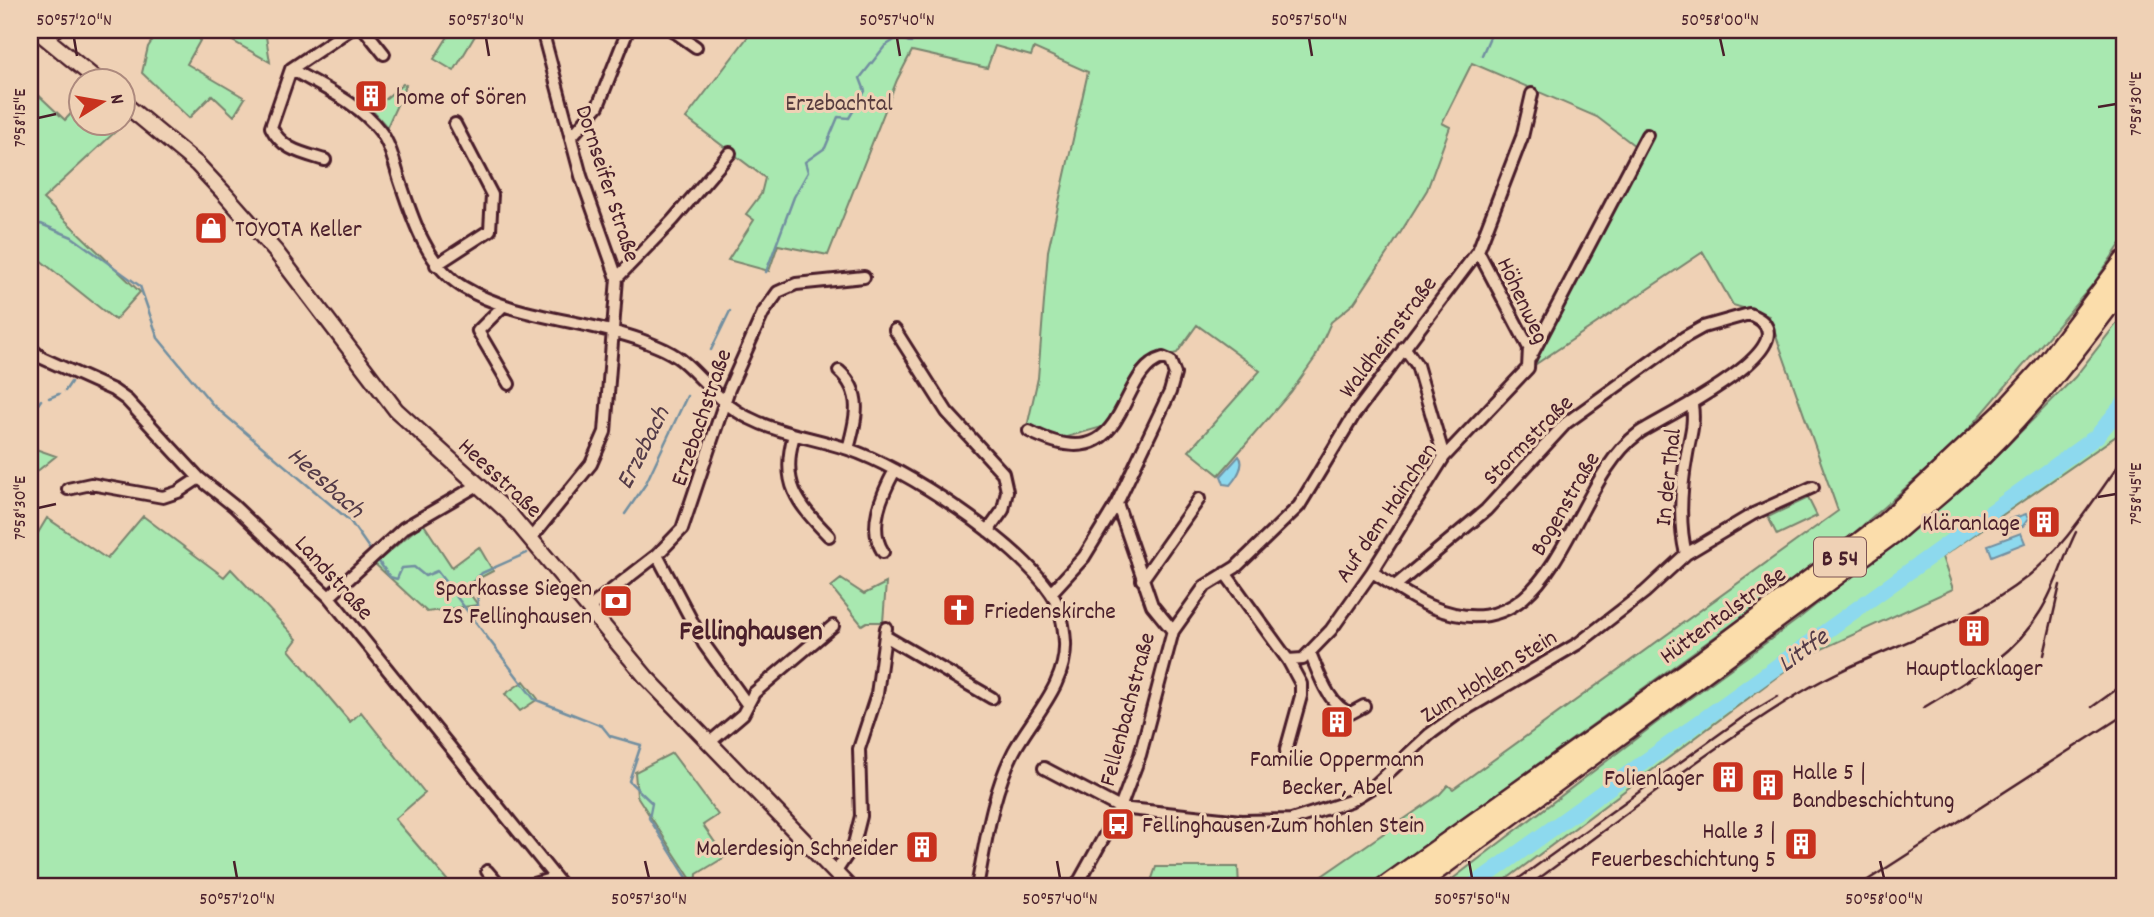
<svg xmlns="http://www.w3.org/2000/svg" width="2154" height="917" font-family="Dekko,sans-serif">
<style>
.green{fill:#a8e8b0;stroke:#79846e;stroke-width:2}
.water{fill:#8dd9ee;stroke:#728fa0;stroke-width:2}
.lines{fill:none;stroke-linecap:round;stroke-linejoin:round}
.stream{stroke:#728fa0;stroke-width:2.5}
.river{stroke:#8dd9ee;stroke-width:16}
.minor-casing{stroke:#4a1f2b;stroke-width:16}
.secondary-casing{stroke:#4a1f2b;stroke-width:19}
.trunk-casing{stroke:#4a1f2b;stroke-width:23}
.minor{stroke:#efd1b5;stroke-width:10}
.secondary{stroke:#efd1b5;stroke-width:14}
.trunk{stroke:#fbddab;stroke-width:18}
.rail{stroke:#4a1f2b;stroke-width:2.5}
.ticks{fill:none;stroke:#4a1f2b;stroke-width:2.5}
.labels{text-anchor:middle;stroke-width:6;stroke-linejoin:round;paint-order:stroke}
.shield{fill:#efd1b5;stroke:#7c5454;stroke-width:2}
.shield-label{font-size:23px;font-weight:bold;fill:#4a1f2b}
.poi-label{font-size:24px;fill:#4a1f2b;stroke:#efd1b5;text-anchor:start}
.park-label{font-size:24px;fill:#583d3f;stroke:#efd1b5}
.street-label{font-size:24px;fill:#4a1f2b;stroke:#efd1b5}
.water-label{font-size:26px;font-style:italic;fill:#543b48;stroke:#efd1b5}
.quarter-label{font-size:28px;font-weight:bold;fill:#4a1f2b;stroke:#efd1b5}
.neatline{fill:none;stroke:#4a1f2b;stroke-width:2.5}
.ticks-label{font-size:18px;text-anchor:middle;fill:#4a1f2b}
</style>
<rect width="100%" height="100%" fill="#efd1b5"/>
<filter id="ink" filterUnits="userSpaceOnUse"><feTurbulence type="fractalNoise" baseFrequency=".0143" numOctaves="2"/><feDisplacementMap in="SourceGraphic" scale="14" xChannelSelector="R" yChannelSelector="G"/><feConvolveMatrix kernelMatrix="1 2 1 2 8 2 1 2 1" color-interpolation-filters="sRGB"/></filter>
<g filter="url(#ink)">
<path class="green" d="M159,30H206L187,64L245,98L234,116L212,95L189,118L142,73L148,47Z
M213,30H265L270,62Z
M452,30H470L476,34L454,71L434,59Z
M753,30H2124V239L2094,283L1958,442L1830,554L1367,887H1306L1439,795L1448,785L1453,789L1838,511L1769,316L1733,305L1703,252L1536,364L1537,352L1643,152L1597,117L1472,63L1442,123L1450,127L1427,190L1394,243L1354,303L1331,322L1315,358L1291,392L1219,475L1189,451L1260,371L1197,325L1177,353L1159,358L1106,426L1063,438L1027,427L1038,378L1048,251L1088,72L1034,48L1031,56L995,46L987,68L912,51L897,80L828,255L778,245L769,271L728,260L754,220L746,214L761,194L765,178L686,118Z
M403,84L406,85L387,127L372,110Z
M30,87L65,120L80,104V122H122L123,111L130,118L43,199L140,292L115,320L30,252Z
M2124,314V422L2119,434L1942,557L1953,589L1802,658L1496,887H1442L1655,724L1797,620L1981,472L2075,377Z
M30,447L56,456L30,477Z
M1808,498L1817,516L1777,535L1768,517Z
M143,516L224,577L231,569L297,639L289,650L350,722L361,712L425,793L395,819L453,887H30V546L47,518L107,559Z
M423,523L452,567L479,547L493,571L464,586L478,605L427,612L375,564Z
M841,579L864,594L886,583L883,622H867L862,625L831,587Z
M524,681L538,699L520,711L505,694Z
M672,753L718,815L703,825L725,857L697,874L696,887L637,796L635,772Z
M1156,867H1238L1239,887H1149Z"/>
<path class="water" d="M1239,456C1246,464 1236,478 1230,485L1224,484L1221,476Z
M2026,514L2028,519L2023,526L2011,531L2008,520Z
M2021,533L2025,543L1992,556L1988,545Z"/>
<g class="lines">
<path class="stream" d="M1482,55L1493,30
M30,225L41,224L72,237L140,286L158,338L213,405L350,521L373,554
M766,272L794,197L808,172L805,162L825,148L838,117L849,118L865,91L860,78L885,46L899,37L911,43L915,30
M711,350L730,311
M65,391L71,382
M49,398L59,394
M30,416L41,400
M625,514L645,485L687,396
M377,559L390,577L397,579L402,568L414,567L425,576L437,571L534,699L602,726L610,736L641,745L629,781L652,803L649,818L693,887
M469,612L478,605L476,579L482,573L527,553"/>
<path class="river" d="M1471,887L2097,436L2124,403"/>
<defs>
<path id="minor" d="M365,30L384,54
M672,30L696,47
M49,40L56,30
M291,69C321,87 358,102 380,131C390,144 394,162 399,178C412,217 426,265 463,287C516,319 583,319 641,340C657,346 673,352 686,364C707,383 723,406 749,418C780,434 815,438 848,449C906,468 1017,542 1051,593C1060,606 1064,626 1065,642C1067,684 1033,716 1014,751C992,793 986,841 977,887
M572,136L598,106L628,30
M325,160C302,153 282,150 271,127L291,69L349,30
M436,265L490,230L492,195L455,124
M617,278L673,220L730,153
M503,306L478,331L509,384
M895,330L947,412L1003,473L1007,491L1003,510L988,531
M1404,347L1417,365L1444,457
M30,348L42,358L113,390L127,400L199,478L234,506L329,597L563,887
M1530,358L1647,135
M839,371C864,393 856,420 848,449
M1029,431C1132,484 1114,371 1163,358L1170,361L1175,374L1170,392L1117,503
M794,435C780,483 797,503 829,536
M68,489L91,484L163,497L178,492L199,478
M532,537L591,464L605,432L617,278L581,176L542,30
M883,552C867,527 882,494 895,470
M1686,554C1678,522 1681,486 1687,454C1690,436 1695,424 1692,405
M657,555L704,644L747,704
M1372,572C1392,584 1411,599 1432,607C1558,658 1567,485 1639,433C1657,420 1823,342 1749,314L1703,327L1685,337L1566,423L1486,510L1395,586
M1225,573L1288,660L1303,659L1331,630L1372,572L1444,457L1528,368L1529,348L1478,251
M1142,580L1199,499
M1051,593L1084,557L1117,503L1152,605L1173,631
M329,597L404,528L478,485
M590,607L657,555L682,529L729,389L763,313L778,292L796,284L864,277
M885,636L992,698
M1310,653C1318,671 1329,708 1351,713L1364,706
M709,743L743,714L754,693L833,626
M1287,759L1286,750L1301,696V684L1288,660
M1044,768L1120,808L1241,821L1291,820L1350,801L1374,786L1430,734L1456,715L1579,643L1645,592L1686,554L1753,514L1813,487
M487,871L500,886L512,887
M835,873L854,844L861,816L859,749L877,694L886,628
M523,887L554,878
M1076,887L1120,808L1140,755L1173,631L1205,586L1236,567L1299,506L1354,415L1478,251L1522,137L1532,94"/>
<path id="secondary" d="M36,30L97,80
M122,102L197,164L223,192L276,252L396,410L509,513L646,677L849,887"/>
<path id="trunk" d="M1384,887L1704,659L1885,523L2001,414L2042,369L2124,261
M1414,887L1894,533C1918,512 1943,492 1967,470C2027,415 2076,350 2124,286"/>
</defs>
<use href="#minor" class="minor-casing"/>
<use href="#secondary" class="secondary-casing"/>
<use href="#trunk" class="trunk-casing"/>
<use href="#minor" class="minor"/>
<use href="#secondary" class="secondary"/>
<use href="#trunk" class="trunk"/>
<path class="rail" d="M2044,655L2060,585
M2092,707L2124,684
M1923,708C1967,681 2012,658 2040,612C2056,587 2063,558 2076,532
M1507,887L1743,717L1778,696
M1527,887C1617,822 1705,751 1800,693C1872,649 1961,630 2027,577C2067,545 2094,498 2124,458
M1857,887L2124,715"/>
</g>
</g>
<path class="ticks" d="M74,38L77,56M486,38L489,56M897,38L900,56M1309,38L1312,56M1720,38L1724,56M2098,107L2116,104M38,118L56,114M2098,497L2116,494M38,508L56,504M234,861L237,878M645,861L649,878M1057,861L1060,878M1469,861L1472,878M1880,861L1884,878"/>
<defs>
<symbol id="building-square" viewBox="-11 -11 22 22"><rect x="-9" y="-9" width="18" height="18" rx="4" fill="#c8321e" stroke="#efd1b5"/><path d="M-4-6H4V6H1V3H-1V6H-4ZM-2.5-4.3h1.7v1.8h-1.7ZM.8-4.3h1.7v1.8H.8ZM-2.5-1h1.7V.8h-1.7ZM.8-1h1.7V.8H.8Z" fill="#fff"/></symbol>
<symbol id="shop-square" viewBox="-11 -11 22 22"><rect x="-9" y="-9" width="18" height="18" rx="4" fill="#c8321e" stroke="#efd1b5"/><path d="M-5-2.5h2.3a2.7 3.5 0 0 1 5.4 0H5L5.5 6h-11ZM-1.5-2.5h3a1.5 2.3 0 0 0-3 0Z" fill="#fff"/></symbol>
<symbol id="bank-square" viewBox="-11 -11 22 22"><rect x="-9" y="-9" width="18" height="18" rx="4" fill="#c8321e" stroke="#efd1b5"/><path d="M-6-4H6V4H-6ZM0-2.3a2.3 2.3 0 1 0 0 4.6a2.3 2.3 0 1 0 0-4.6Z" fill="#fff"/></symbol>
<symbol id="church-square" viewBox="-11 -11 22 22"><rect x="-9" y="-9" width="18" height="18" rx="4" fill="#c8321e" stroke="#efd1b5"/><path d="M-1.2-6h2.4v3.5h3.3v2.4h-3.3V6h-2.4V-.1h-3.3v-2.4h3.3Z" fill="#fff"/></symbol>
<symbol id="bus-square" viewBox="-11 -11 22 22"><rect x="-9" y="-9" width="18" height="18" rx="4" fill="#c8321e" stroke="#efd1b5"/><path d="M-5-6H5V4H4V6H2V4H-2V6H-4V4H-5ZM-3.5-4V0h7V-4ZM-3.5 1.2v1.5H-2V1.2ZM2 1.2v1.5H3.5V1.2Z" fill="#fff"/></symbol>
</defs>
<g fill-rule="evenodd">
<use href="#building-square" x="352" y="77" width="38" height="38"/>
<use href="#shop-square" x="192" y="209" width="38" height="38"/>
<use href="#building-square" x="2025" y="503" width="38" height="38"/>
<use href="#bank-square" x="597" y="582" width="38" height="38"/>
<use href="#church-square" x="940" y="591" width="38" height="38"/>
<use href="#building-square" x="1955" y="612" width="38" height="38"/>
<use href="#building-square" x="1318" y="703" width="38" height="38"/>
<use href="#building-square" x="1709" y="758" width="38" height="38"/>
<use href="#building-square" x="1749" y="766" width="38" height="38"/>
<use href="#bus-square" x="1099" y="805" width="38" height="38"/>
<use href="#building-square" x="1782" y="825" width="38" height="38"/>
<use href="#building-square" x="903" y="828" width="38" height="38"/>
</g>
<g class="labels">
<rect class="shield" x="1814" y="537.5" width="52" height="39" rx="5"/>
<g class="shield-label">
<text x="1840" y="565">B 54</text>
</g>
<g class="poi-label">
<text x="396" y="104">home of Sören</text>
<text x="235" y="236">TOYOTA Keller</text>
<text x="2020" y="530" text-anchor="end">Kläranlage</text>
<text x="592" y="595" text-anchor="end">Sparkasse Siegen<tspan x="592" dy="28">ZS Fellinghausen</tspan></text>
<text x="984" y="618">Friedenskirche</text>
<text x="1974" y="675" text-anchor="middle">Hauptlacklager</text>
<text x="1337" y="766" text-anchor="middle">Familie Oppermann<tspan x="1337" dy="28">Becker, Abel</tspan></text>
<text x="1792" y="779">Halle 5 |<tspan x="1792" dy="28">Bandbeschichtung</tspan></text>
<text x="1704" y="785" text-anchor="end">Folienlager</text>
<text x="1142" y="832">Fellinghausen Zum hohlen Stein</text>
<text x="1776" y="838" text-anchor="end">Halle 3 |<tspan x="1776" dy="28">Feuerbeschichtung 5</tspan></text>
<text x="898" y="855" text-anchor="end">Malerdesign Schneider</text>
</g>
<g class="park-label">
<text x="839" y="110">Erzebachtal</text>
</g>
<g class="street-label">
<text transform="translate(609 183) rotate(72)" y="8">Dornseifer Straße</text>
<text transform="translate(1524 300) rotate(65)" y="8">Höhenweg</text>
<text transform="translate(1387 336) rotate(-53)" y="8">Waldheimstraße</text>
<text transform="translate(700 417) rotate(-71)" y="8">Erzebachstraße</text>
<text transform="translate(1527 439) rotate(-45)" y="8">Stormstraße</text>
<text transform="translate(501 477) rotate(43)" y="8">Heesstraße</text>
<text transform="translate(1667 477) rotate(-84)" y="8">In der Thal</text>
<text transform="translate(1564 503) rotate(-60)" y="8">Bogenstraße</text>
<text transform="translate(1385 512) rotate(-56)" y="8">Auf dem Hainchen</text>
<text transform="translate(335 577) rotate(48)" y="8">Landstraße</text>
<text transform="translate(1722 614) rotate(-36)" y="8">Hüttentalstraße</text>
<text transform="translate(1488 675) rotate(-32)" y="8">Zum Hohlen Stein</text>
<text transform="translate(1126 709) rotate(-75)" y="8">Fellenbachstraße</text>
</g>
<g class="water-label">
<text transform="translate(641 447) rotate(-63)" y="9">Erzebach</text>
<text transform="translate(327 481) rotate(42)" y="9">Heesbach</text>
<text transform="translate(1802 649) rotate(-36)" y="9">Littfe</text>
</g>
<g class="quarter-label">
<text x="751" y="639">Fellinghausen</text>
</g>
</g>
<rect width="2154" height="917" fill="none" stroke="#efd1b5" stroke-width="77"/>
<g transform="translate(102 102) rotate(79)"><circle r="33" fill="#efd1b5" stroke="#ad8a7e" stroke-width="2"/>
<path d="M0-5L12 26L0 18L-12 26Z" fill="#c8321e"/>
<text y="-10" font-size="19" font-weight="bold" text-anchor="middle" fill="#4a1f2b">N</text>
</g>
<rect x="38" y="38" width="2078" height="840" class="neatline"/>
<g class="ticks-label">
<text x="74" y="25">50°57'20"N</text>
<text x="486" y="25">50°57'30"N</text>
<text x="897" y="25">50°57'40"N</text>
<text x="1309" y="25">50°57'50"N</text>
<text x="1720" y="25">50°58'00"N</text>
<text transform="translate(2135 104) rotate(-90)" y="6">7°58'30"E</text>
<text transform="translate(19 118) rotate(-90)" y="6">7°58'15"E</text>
<text transform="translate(2135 494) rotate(-90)" y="6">7°58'45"E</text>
<text transform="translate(19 508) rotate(-90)" y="6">7°58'30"E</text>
<text x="237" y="904">50°57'20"N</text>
<text x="649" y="904">50°57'30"N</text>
<text x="1060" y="904">50°57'40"N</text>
<text x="1472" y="904">50°57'50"N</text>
<text x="1884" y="904">50°58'00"N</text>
</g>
</svg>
